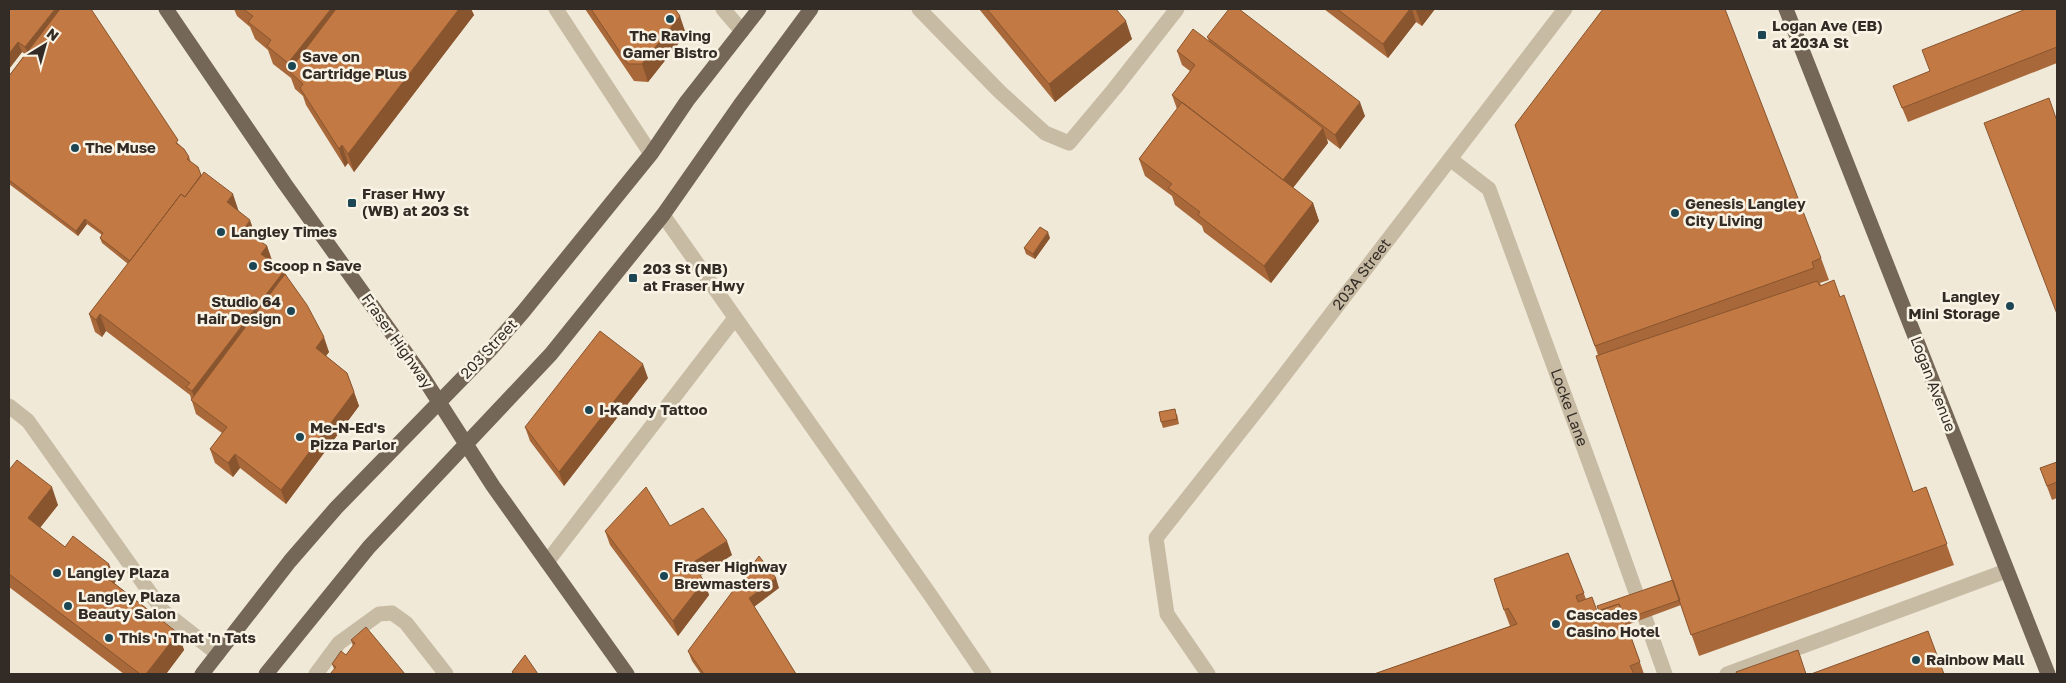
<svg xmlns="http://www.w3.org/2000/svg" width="2066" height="683" font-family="'Golos Text',sans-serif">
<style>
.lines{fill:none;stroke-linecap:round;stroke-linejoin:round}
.minor{stroke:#c8bba4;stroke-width:15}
.major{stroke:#756757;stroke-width:15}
.wall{fill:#a8683a}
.shaded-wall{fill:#88552f}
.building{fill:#c37943;stroke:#88552f}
.poi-dot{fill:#1c4654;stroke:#f8f3e4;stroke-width:2}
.labels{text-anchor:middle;stroke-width:5;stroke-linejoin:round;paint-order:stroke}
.poi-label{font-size:15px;font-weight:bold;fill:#332c26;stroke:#f8f3e4;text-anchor:start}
.street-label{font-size:15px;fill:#332c26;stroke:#f8f3e4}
</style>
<rect width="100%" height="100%" fill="#f0e9d8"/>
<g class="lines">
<g class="minor">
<path d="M556,9L651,154"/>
<path d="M723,9L742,31"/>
<path d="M919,9L1000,92L1045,133L1069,143L1115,88L1177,9"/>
<path id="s1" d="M1450,159L1489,189L1607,511L1665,674"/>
<path d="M663,215L931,596L984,674"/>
<path d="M9,406L28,421L163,611L218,654"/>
<path d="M547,562L735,318"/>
<path d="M316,674L339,643L379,614L392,613L406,623L446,674"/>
<path id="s2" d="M1208,674L1167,614L1156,538L1265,400L1565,9"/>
<path d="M1727,674L2006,571"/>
</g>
<path class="major" d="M166,9L285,184L421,374L493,486L627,674
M1786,9L2048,674
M202,674L290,561L336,508L490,350L523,312L651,154L687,101L759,9
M266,674L369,547L551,354L663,215L740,105L811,9"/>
</g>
<path class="wall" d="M9,9L180,145L189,157L191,162L201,175L239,212L256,237V238L267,246L273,263L284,271L329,352L326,356L347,373L359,406L286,504L240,468L233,477L215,463L210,449L222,433L196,414L190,395L106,331L102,337L95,332L89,314L128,264L102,243L100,238L102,235L87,224L78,236L9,184V76L25,54L22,52L9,69Z
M234,9H471L474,15L354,172L348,163L345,167L306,105L303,96L295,89L291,78L273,64L268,50L255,39L250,27L237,16Z
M585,9H675L686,34L648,82L634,81Z
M979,9H1116L1132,39L1055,102Z
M1324,9H1435L1422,26L1416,22L1388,58Z
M2057,9V63L1908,122L1893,86L1930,71Z
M1207,37L1365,116L1340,149L1327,139L1328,143L1293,188L1313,203L1319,221L1271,283L1204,232L1202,226L1175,205L1172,196L1145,176L1139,159L1177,109L1172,95L1190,71L1182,65L1177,51L1209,41Z
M1515,125L1821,258L1829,280L1820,283L1821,285L1840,297L1913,492L1926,487L1954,565L1699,656L1681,605L1627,625L1644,674H1374L1510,626L1504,610L1568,553L1586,599L1598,611L1673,580L1598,355Z
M1050,238L1035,259L1026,254L1024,248Z
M648,378L564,486L530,441L525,427Z
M1177,414L1179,424L1163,428L1161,422Z
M2057,462V498L2052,500L2040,468Z
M9,470L58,505L40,528L65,547L116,581L114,583L178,633L184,650L166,674H124L9,587V588Z
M670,526L732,555L700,576L704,581L709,595L678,636L610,545L605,531Z
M779,588L754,607L796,674H701L692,661L688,651Z
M351,640L405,674L334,669L332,664L346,655L353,646Z"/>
<path class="shaded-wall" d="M55,9H66L29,57L25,47Z
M331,9H343L293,75L288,63Z
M459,9H471L474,15L354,172L348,154Z
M1410,9H1412L1416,22L1388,58L1383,44Z
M1418,9H1435L1422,26L1416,11Z
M680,16L686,34L648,82L642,64Z
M1126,21L1132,39L1055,102L1049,84Z
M18,42L22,52L9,69V54Z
M1360,102L1365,116L1340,149L1335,135Z
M1323,128L1328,143L1288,194L1283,180Z
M342,145L348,163L345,167L339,149Z
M233,194L239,212L227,202Z
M1313,203L1319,221L1271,283L1264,266Z
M85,219L87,224L78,236L76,231Z
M250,220L256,237L250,246L244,229Z
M1048,232L1050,238L1035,259L1033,254Z
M267,246L273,264L261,254Z
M284,271L290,289L197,404L192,391Z
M100,314L106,331L102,337L96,320Z
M324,337L329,352L321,362L316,348Z
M643,364L648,378L564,486L559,472Z
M354,392L359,406L286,504L281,490Z
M235,454L240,468L233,477L228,463Z
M52,487L58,505L34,535L28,518Z
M727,541L732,555L697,578L692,563Z
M109,564L116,581L108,591L102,574Z
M776,578L779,588L752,608L749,598Z
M704,581L709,595L678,636L673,621Z
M178,633L184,650L166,674H146Z"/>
<path class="building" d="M9,9H55L25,47L18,42L9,54Z
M60,9H91L178,140L176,143L184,149L189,157L187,159L198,167L201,175L185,197L181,194L130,261L100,238L103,233L85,219L76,231L9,180V76Z
M243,9H331L288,63L267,46L271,40L248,22L253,16Z
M336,9H459L348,154L342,145L339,149L300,88L303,84L289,71Z
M591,9H675L680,16L642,64H628Z
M987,9H1116L1126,21L1049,84Z
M1229,9H1239L1360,102L1335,135L1207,37Z
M1337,9H1410L1383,44Z
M1603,9H1725L1821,258L1812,262L1814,268L1595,346L1515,125Z
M2026,9H2057V47L1902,108L1893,86L1930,71L1922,50Z
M1193,29L1323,128L1283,180L1172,95L1195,65L1177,51Z
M2049,98L2057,121V314L1984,123Z
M1182,102L1313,203L1264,266L1198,215L1200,212L1168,188L1172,184L1139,159Z
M204,172L233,194L227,202L250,220L244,229L267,246L261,254L284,271L192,391L186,387L190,383L100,314L96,320L89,314L181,194L185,197Z
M1040,227L1048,232L1033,254L1024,248Z
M285,274L307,305L324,337L316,348L347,373L354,392L281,490L235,454L228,463L210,449L227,427L191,400Z
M1834,280L1840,297L1844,295L1913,492L1926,487L1947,544L1691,635L1596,356L1817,281L1820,286Z
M600,331L643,364L559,472L525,427Z
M1175,409L1177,419L1161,422L1159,412Z
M17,460L52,487L28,518L65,547L73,536L109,564L102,574L178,633L146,674H140L9,574V470Z
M2057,462V482L2047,486L2040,468Z
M646,487L670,526L703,508L727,541L692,563L704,581L673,621L605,531Z
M1568,553L1584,593L1576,596L1578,602L1592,597L1597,611L1619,604L1640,662L1630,666L1634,674H1374L1517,624L1508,608L1504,610L1494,579Z
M759,556L776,578L749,598L796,674H704L688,651Z
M1673,580L1680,600L1625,619L1619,604L1599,611L1597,606Z
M366,627L405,674H330L336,667L332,664L341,651L346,655L355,643L351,640Z
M1928,631L1944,674H1811Z
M1798,650L1806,674H1737L1736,672Z
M525,655L538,674H515L512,672Z"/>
<g class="poi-dot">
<circle cx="670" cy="19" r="5"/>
<rect x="1757" y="30" width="10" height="10" rx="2.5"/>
<circle cx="292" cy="66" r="5"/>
<circle cx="75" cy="148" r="5"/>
<rect x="347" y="198" width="10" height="10" rx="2.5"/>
<circle cx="1675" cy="213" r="5"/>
<circle cx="221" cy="232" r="5"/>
<circle cx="253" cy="266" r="5"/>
<rect x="628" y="273" width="10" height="10" rx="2.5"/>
<circle cx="2010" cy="306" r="5"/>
<circle cx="291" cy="311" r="5"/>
<circle cx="589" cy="410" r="5"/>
<circle cx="300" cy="437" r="5"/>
<circle cx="57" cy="573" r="5"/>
<circle cx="664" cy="576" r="5"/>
<circle cx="68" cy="606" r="5"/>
<circle cx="1556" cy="624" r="5"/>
<circle cx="109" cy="638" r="5"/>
<circle cx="1916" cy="660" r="5"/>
</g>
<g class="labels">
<g class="poi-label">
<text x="1772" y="31">Logan Ave (EB)<tspan x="1772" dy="17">at 203A St</tspan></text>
<text x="670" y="41" text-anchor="middle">The Raving<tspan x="670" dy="17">Gamer Bistro</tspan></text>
<text x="302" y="62">Save on<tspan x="302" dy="17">Cartridge Plus</tspan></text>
<text x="85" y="153">The Muse</text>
<text x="362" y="199">Fraser Hwy<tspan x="362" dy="17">(WB) at 203 St</tspan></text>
<text x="1685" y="209">Genesis Langley<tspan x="1685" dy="17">City Living</tspan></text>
<text x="231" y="237">Langley Times</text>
<text x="263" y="271">Scoop n Save</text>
<text x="643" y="274">203 St (NB)<tspan x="643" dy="17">at Fraser Hwy</tspan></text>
<text x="2000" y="302" text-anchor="end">Langley<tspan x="2000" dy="17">Mini Storage</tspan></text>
<text x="281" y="307" text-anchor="end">Studio 64<tspan x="281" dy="17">Hair Design</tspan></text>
<text x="599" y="415">I-Kandy Tattoo</text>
<text x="310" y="433">Me-N-Ed's<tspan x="310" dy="17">Pizza Parlor</tspan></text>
<text x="674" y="572">Fraser Highway<tspan x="674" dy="17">Brewmasters</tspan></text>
<text x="67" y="578">Langley Plaza</text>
<text x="78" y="602">Langley Plaza<tspan x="78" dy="17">Beauty Salon</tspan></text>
<text x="1566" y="620">Cascades<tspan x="1566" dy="17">Casino Hotel</tspan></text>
<text x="119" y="643">This 'n That 'n Tats</text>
<text x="1926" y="665">Rainbow Mall</text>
</g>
<g class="street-label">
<text dy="5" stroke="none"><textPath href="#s2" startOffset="484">203A Street</textPath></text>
<text transform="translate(397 341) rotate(55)" y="5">Fraser Highway</text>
<text transform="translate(489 349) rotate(-47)" y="5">203 Street</text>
<text transform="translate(1933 384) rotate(69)" y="5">Logan Avenue</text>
<text dy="5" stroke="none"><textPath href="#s1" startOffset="282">Locke Lane</textPath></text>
</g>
</g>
<rect width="2066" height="683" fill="none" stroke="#332c26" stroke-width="20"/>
<g transform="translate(45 45) rotate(37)" stroke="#f8f3e4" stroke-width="4" paint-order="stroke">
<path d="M0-4L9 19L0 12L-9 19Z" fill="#332c26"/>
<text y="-8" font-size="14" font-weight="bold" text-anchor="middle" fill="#332c26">N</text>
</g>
</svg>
